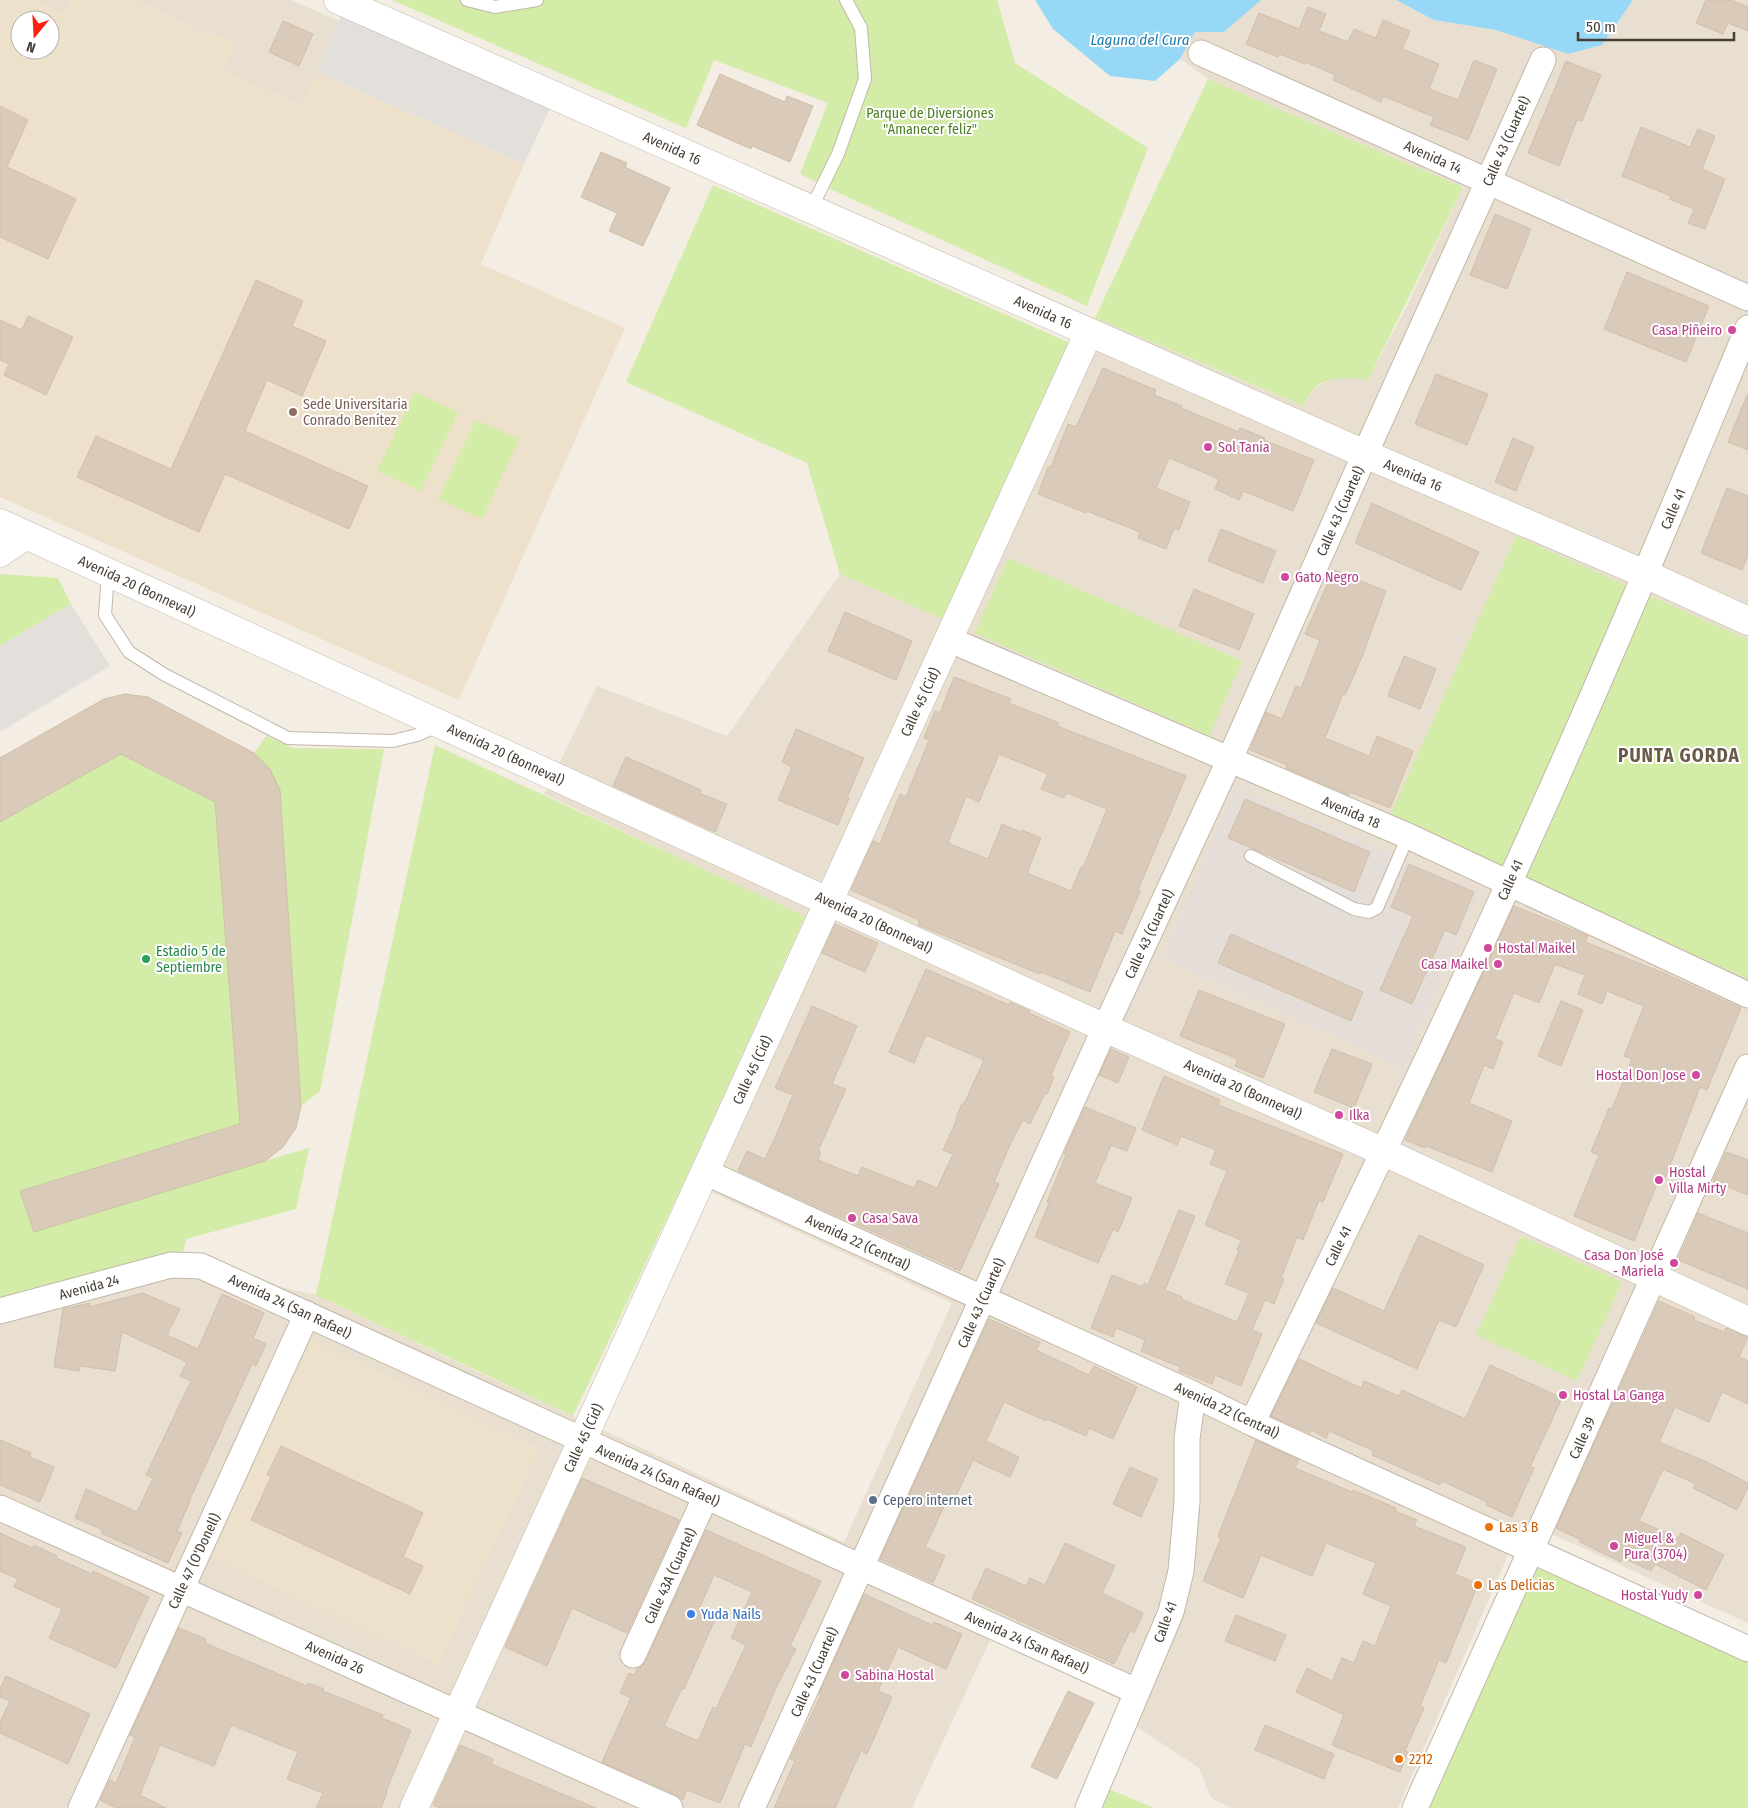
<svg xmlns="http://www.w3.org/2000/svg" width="1748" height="1808" font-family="'Fira Sans Condensed',sans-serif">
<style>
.residential{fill:#e8dfd0}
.industrial{fill:#e5ded8}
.education{fill:#eee1cb;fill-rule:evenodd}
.green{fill:#d3eca7}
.parking{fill:#e3e0dc}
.water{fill:#98d8f7}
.building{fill:#d9caba;stroke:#d1bfaa;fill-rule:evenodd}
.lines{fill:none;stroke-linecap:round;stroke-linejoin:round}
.service-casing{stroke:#c3b7a8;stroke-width:14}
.minor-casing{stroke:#c3b7a8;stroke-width:27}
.tertiary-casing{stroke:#c3b7a8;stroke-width:29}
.service{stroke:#fff;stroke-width:12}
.minor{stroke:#fff;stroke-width:25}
.tertiary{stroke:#fff;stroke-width:28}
.hotel-dot{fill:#d1479c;stroke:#fff;stroke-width:2}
.education-dot{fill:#8d6e63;stroke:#fff;stroke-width:2}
.leisure-dot{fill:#2e9e5b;stroke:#fff;stroke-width:2}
.service-dot{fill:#5c6f8a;stroke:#fff;stroke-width:2}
.food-dot{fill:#e8710a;stroke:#fff;stroke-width:2}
.shop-dot{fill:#3f7fe0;stroke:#fff;stroke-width:2}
.labels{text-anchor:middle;stroke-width:4;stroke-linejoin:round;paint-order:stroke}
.park-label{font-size:14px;fill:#4b7d21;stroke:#fff}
.street-label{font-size:14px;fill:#463d33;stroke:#fff}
.hotel-label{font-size:14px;fill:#b23c85;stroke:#fff;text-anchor:start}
.education-label{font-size:14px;fill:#785e54;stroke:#fff;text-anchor:start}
.leisure-label{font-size:14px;fill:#27864d;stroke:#fff;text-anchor:start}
.service-label{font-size:14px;fill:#4e5e75;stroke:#fff;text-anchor:start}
.food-label{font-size:14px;fill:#c56008;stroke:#fff;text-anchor:start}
.shop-label{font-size:14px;fill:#366cbe;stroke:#fff;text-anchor:start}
.water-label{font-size:15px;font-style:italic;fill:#207baa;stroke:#fff}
.district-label{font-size:19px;font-weight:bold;letter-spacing:1px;fill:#6a5a49;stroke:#fff}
</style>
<rect width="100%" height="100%" fill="#f3ede3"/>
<path class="residential" d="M32,0H72L65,15Z
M134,0H291L339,21L302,106L222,71L234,44Z
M1261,0H1396L1434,20L1496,30L1568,54L1602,45L1633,0H1748V1623L1523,1521L1398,1808H1232L1211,1798L1199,1768L1137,1727L1131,1705L991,1638L912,1808H0V1315L201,1269L316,1295L482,1374L844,1542L952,1303L685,1180L805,917L544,794L597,686L727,736L840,574L949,622L1072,344L1095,318L1303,406L1313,390L1329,380L1350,377L1368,380L1407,306L1463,187L1208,79L1180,59L1195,32H1224Z"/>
<path class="industrial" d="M1235,788L1479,891L1403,1068L1162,957Z"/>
<path class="education" d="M0,0H32L65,15L72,0H134L234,44L223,71L301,106L317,72L524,164L481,264L625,328L459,700L0,497ZM20,20H50V50H20Z
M312,1340L540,1448L438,1665L209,1556Z"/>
<path class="green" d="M392,0H997L1015,63L1148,148L1087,306L841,194L800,174L828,103L714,60L686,128Z
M1208,79L1463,187L1368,380C1351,377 1323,375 1311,392C1308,396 1306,401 1304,406L1095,318Z
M713,185L1072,344L949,622L840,574L807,463L626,382Z
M415,392L458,412L421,491L377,471Z
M476,420L519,439L482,519L438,499Z
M1516,536L1748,640V979L1389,818Z
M1008,558L1242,661L1209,736L975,633Z
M0,574L58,578L71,604L0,646Z
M125,694L148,697L254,753L266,736L293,748L384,749L320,1091L301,1106L296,1128L283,1147L267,1160L309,1148L296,1209L186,1239L183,1252L0,1301V758L104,699Z
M435,745L805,916L685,1180L573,1416L316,1295Z
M1521,1236L1622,1282L1577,1381L1476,1335Z
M1536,1567L1748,1662V1808H1424Z
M1109,1789L1154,1808H1101Z"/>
<path class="parking" d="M346,4L556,96L524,164L317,72Z
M71,604L110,666L0,732V646Z"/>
<path class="water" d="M1035,0H1261L1224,32H1195L1180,59L1155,81L1110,76L1053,29Z
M1396,0H1633L1602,45L1568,54L1496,30L1434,20Z"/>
<path class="building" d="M1706,0H1731L1748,7V31L1728,23L1723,34L1696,23Z
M1308,7L1326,14L1319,31L1348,42L1354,29L1376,38L1383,20L1410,31L1402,49L1439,64L1429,89L1458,100L1474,60L1497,69L1468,140L1430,125L1434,117L1383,96L1381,102L1333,80L1335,75L1306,62L1305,64L1280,54L1278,57L1246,44L1259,13L1299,29Z
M283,21L313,34L299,66L269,52Z
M1566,61L1601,75L1582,121L1577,120L1559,166L1528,153Z
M720,74L785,102L787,96L813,106L790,162L752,146L751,149L697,125Z
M0,106L28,120L7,167L76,199L48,259L0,237Z
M1641,127L1690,147L1698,129L1715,136L1702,169L1725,179L1705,229L1688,223L1694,209L1669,199L1671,196L1622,176Z
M601,152L627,163L625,167L670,188L643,246L609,231L617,213L581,197Z
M1495,214L1531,229L1507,289L1470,275Z
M1627,272L1709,306L1686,362L1604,329Z
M256,280L303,301L292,326L326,341L302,396L267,380L245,431L368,486L349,529L225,474L199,532L77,477L96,436L171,469Z
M28,316L73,337L46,395L4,375L9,364L0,360V320L22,330Z
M1103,368L1156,390L1154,395L1182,406L1181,408L1239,432L1240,428L1265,438L1264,440L1314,460L1293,511L1243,491L1239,500L1215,489L1219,479L1169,458L1156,488L1190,502L1179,530L1174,528L1166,549L1138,538L1140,532L1087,511L1086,513L1038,494L1048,467H1051L1068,424L1076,427Z
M1436,374L1488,394L1467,445L1415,424Z
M1747,395H1748V450L1728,442Z
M1513,438L1534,447L1516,491L1495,482Z
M1727,488L1748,496V555L1742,570L1701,553Z
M1372,503L1479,552L1461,590L1355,543Z
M1221,529L1276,551L1263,583L1208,561Z
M1334,570L1386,591L1362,657L1345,695L1343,694L1325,738L1369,756L1377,736L1413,751L1390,808L1350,792L1349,795L1286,768L1287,765L1250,750L1266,712L1282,719L1296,686L1301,688L1320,640L1305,634Z
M1194,589L1254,614L1239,650L1179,626Z
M845,612L912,641L896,680L828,651Z
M1404,656L1436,669L1420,709L1388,696Z
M954,677L1011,699L1009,703L1059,723L1057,726L1186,776L1138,890L1140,891L1122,934L1115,931L1090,992L1041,972L1040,974L918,925L919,920L851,890L873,841L880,844L900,794L906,797L929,740L924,738L935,711L940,713ZM999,754L1048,774L1041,789L1064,798L1067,793L1107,809L1083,868L1081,867L1071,891L1027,873L1041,838L1022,830L1021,832L1002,824L988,859L948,843L966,796L979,802Z
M125,694L148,697L254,753L270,769L280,790L301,1106L296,1128L283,1147L265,1161L34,1232L20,1191L240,1124L215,802L121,754L0,822V758L104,699Z
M796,729L864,758L847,797L849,798L838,825L778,800L792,767L782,762Z
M626,757L701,790L699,793L727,804L715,832L613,786Z
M1245,799L1370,852L1354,892L1228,838Z
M1409,864L1474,892L1456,935L1445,930L1412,1004L1380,990L1413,916L1391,907Z
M1514,906L1588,936L1585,942L1664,973L1741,1008L1707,1090L1700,1087L1664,1181L1659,1179L1634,1241L1574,1216L1599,1155L1591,1152L1609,1108L1612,1109L1632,1059L1624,1056L1644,1006L1607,991L1602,1004L1578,994L1585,975L1555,964L1539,1003L1514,993L1495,1039L1503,1042L1493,1069L1484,1065L1469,1103L1512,1121L1492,1172L1426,1146L1425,1148L1405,1140Z
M835,924L878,943L865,972L822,953Z
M1231,934L1363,992L1351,1021L1218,963Z
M926,969L1009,1005L1010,1002L1030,1011L1029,1013L1070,1032L1051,1075L1054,1077L1047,1094L1045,1093L1030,1124L1023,1120L1011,1143L994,1182L999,1184L960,1271L738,1171L747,1151L765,1159L777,1133L793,1095L775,1088L812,1006L857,1026L832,1084L846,1089L818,1151L821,1152L818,1160L858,1176L862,1167L914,1188L918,1180L937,1188L953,1154L943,1150L957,1119L956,1118L962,1104H964L984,1060L926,1035L914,1063L889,1052Z
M1199,990L1285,1024L1263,1078L1235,1066L1238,1059L1180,1036Z
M1561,1001L1583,1010L1561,1066L1538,1056Z
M1111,1049L1129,1057L1118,1083L1099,1075Z
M1332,1049L1372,1064L1354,1108L1314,1092Z
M1164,1076L1220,1100L1218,1105L1343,1154L1323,1202L1319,1200L1303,1240L1297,1237L1281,1278L1284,1279L1274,1304L1265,1300L1252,1330L1262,1334L1241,1386L1215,1375L1212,1384L1179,1371L1180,1367L1141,1351L1145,1340L1116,1328L1113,1337L1091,1328L1112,1275L1142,1287L1144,1283L1148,1285L1179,1210L1195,1216L1165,1290L1182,1297L1181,1299L1237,1322L1249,1293L1225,1284L1239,1251L1237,1250L1241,1240L1205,1225L1227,1171L1210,1164L1216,1150L1181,1136L1177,1145L1142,1130Z
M1085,1107L1136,1128L1127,1151L1111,1145L1095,1183L1132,1198L1118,1232L1113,1229L1098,1263L1035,1237L1049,1203L1047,1202L1066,1155L1064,1154Z
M1726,1152L1748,1160V1195L1713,1181Z
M1698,1213L1748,1233V1289L1678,1260Z
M1419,1235L1484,1265L1456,1327L1439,1320L1417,1369L1316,1323L1333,1288L1384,1311Z
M143,1293L180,1309L167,1335L198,1349L222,1294L264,1313L253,1338L266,1344L256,1366L252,1364L189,1501H190L177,1531L182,1533L168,1563L101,1533L103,1530L75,1518L86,1489L137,1512L153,1478L146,1475L191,1381L180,1376L187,1362L122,1332L115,1371L80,1366L79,1371L54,1367L63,1309L90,1303L89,1307Z
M1659,1301L1695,1317L1694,1320L1724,1332L1726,1328L1748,1337L1739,1357L1748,1361V1404L1722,1392L1709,1422L1675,1407L1659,1442L1707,1462L1748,1483V1487L1737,1510L1693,1488L1696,1484L1663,1469L1639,1521L1678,1538L1681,1533L1724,1555L1706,1590L1655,1564L1651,1571L1623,1558L1621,1562L1580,1542L1581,1540L1556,1528Z
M989,1319L1040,1342L1036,1350L1089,1375L1094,1366L1137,1387L1113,1439L1089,1428L1086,1436L1047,1419L1046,1421L1004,1402L986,1441L1019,1457L1010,1477L973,1460L953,1502L947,1500L925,1547L945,1556L933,1583L880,1559Z
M1299,1359L1361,1388L1364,1381L1399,1396L1402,1390L1465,1419L1490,1365L1562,1398L1530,1467L1534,1468L1512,1517L1486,1505L1487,1502L1442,1481L1440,1485L1372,1455L1374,1451L1329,1431L1326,1438L1311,1430L1310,1433L1271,1416Z
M0,1440L31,1453L29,1457L54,1467L40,1502L0,1485Z
M1256,1440L1299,1460L1295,1468L1352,1492L1353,1490L1396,1508L1395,1511L1417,1520L1414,1526L1466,1547L1455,1574L1478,1584L1446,1663L1439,1660L1420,1706L1424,1708L1405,1751L1408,1752L1400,1772L1332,1745L1344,1715L1296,1692L1307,1668L1332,1681L1342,1658L1354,1663L1363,1641L1375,1646L1391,1606L1363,1594L1376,1563L1326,1543L1312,1576L1261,1555L1243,1598L1203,1581L1221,1538L1218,1536Z
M281,1446L423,1513L403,1557L423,1566L410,1594L251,1520L271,1477L267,1475Z
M1130,1467L1158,1479L1141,1517L1113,1504Z
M582,1478L679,1520L627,1633L572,1608L547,1666L505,1647Z
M706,1530L821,1581L790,1646L796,1649L775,1690L751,1747L745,1744L720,1803L687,1790L683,1800L676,1795L602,1762L631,1698L620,1693L629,1673L634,1675L637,1669L642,1666L646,1661ZM714,1575L752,1592L731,1638L746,1645L716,1709L713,1707L698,1741L664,1726L682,1688L684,1689L717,1615L700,1607Z
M0,1533L32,1548L34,1545L57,1556L56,1558L92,1574L93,1571L149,1597L116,1668L49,1638L62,1609L14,1587L18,1579L0,1571Z
M1065,1543L1115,1566L1102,1593L1143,1613L1134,1633L1130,1631L1114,1664L972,1599L986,1568L1026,1586L1030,1578L1045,1585Z
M864,1594L932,1625L934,1622L962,1634L946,1669L898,1647L878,1691L892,1697L867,1754L861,1751L835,1808H774L795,1761L790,1759L821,1695L819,1694Z
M1236,1615L1286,1635L1275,1661L1225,1641Z
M179,1628L206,1639L205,1643L307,1686L308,1683L324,1689L323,1691L383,1715L382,1718L411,1730L386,1792L387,1793L381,1808H316L323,1793L287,1779L298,1752L231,1725L214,1766L160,1745L140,1795L166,1808H116L100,1800L110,1780L116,1783L135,1737L130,1735Z
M6,1676L90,1714L68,1764L0,1733V1722L10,1701L0,1697V1689Z
M1068,1691L1094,1703L1057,1779L1031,1767Z
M1265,1725L1334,1754L1324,1779L1255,1750Z
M460,1745L493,1759L491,1764L596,1808H440L433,1805Z"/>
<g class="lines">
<defs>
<path id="service" d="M467,0L495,7L537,0
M811,209L838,154L865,79L861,28L846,0
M108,573L105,615L129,652L165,675L288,738L393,741L417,735L440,725
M1251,856L1354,909L1369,912L1377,908L1408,836"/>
<path id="minor" d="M1201,53L1748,298
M948,639L1408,836L1748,995
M705,1172L1193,1394L1252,1423L1748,1649
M0,1311L171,1265L201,1266L861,1567L1136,1691
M1252,1423C1339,1243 1427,1064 1509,883C1593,700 1671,514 1748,328
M0,1508L670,1808
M633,1655L706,1496
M81,1808L307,1314
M752,1808L1105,1028L1229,761L1365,454L1543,60
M1088,1808L1171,1612L1181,1571L1187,1502V1439L1193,1394
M1415,1808L1748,1067"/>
<path id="tertiary" d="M338,0L1365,454L1645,574L1748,621
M0,523L1105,1028L1384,1152L1748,1321
M0,553L26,535
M414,1808L1089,332"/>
</defs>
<use href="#service" class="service-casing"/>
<use href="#minor" class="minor-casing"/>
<use href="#tertiary" class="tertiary-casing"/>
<use href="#service" class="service"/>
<use href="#minor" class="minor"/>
<use href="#tertiary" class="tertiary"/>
</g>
<g class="hotel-dot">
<circle cx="1732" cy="330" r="5"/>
<circle cx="1208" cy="447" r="5"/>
<circle cx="1285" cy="577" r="5"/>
<circle cx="1488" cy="948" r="5"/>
<circle cx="1498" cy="964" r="5"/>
<circle cx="1696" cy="1075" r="5"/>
<circle cx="1339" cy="1115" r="5"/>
<circle cx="1659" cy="1180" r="5"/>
<circle cx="852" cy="1218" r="5"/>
<circle cx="1674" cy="1263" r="5"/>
<circle cx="1563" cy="1395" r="5"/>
<circle cx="1614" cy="1546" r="5"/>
<circle cx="1698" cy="1595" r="5"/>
<circle cx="845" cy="1675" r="5"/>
</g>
<circle class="education-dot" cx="293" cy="412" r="5"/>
<circle class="leisure-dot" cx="146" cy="959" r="5"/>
<circle class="service-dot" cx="873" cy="1500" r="5"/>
<g class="food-dot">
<circle cx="1489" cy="1527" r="5"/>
<circle cx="1478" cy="1585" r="5"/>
<circle cx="1399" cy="1759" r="5"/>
</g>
<circle class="shop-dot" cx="691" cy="1614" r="5"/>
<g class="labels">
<g class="park-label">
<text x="930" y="118">Parque de Diversiones<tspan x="930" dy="16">"Amanecer feliz"</tspan></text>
</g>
<g class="street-label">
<text transform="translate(1506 141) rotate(-66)" y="5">Calle 43 (Cuartel)</text>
<text transform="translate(672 148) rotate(24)" y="5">Avenida 16</text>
<text transform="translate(1433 157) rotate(24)" y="5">Avenida 14</text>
<text transform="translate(1043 312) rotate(24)" y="5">Avenida 16</text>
<text transform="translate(1413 475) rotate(23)" y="5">Avenida 16</text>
<text transform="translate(1673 509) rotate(-67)" y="5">Calle 41</text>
<text transform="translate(1340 511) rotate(-66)" y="5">Calle 43 (Cuartel)</text>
<text transform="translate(137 586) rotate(25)" y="5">Avenida 20 (Bonneval)</text>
<text transform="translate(920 702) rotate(-65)" y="5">Calle 45 (Cid)</text>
<text transform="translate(506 754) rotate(25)" y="5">Avenida 20 (Bonneval)</text>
<text transform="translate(1351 812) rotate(23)" y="5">Avenida 18</text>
<text transform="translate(1510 880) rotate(-66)" y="5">Calle 41</text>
<text transform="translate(874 922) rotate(25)" y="5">Avenida 20 (Bonneval)</text>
<text transform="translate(1149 934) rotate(-65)" y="5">Calle 43 (Cuartel)</text>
<text transform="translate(752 1070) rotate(-65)" y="5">Calle 45 (Cid)</text>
<text transform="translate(1243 1089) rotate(24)" y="5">Avenida 20 (Bonneval)</text>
<text transform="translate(858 1242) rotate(25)" y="5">Avenida 22 (Central)</text>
<text transform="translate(1338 1246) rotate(-64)" y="5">Calle 41</text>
<text transform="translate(89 1287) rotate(-15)" y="5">Avenida 24</text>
<text transform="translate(981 1303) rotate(-66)" y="5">Calle 43 (Cuartel)</text>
<text transform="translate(290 1306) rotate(25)" y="5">Avenida 24 (San Rafael)</text>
<text transform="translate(1227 1410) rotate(25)" y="5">Avenida 22 (Central)</text>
<text transform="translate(583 1438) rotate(-65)" y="5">Calle 45 (Cid)</text>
<text transform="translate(1582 1438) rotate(-66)" y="5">Calle 39</text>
<text transform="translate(658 1475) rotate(24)" y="5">Avenida 24 (San Rafael)</text>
<text transform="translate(194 1561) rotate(-65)" y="5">Calle 47 (O'Donell)</text>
<text transform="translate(670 1576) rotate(-65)" y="5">Calle 43A (Cuartel)</text>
<text transform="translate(1165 1622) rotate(-70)" y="5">Calle 41</text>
<text transform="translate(1027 1642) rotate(24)" y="5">Avenida 24 (San Rafael)</text>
<text transform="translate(335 1657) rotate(24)" y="5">Avenida 26</text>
<text transform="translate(814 1672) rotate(-66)" y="5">Calle 43 (Cuartel)</text>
</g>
<g class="hotel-label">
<text x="1722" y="335" text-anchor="end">Casa Piñeiro</text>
<text x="1218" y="452">Sol Tania</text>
<text x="1295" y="582">Gato Negro</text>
<text x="1498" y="953">Hostal Maikel</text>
<text x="1488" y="969" text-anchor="end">Casa Maikel</text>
<text x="1686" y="1080" text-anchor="end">Hostal Don Jose</text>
<text x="1349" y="1120">Ilka</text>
<text x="1669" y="1177">Hostal<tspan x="1669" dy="16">Villa Mirty</tspan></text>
<text x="862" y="1223">Casa Sava</text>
<text x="1664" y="1260" text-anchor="end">Casa Don José<tspan x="1664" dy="16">- Mariela</tspan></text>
<text x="1573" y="1400">Hostal La Ganga</text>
<text x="1624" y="1543">Miguel &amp;<tspan x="1624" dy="16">Pura (3704)</tspan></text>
<text x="1688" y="1600" text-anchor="end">Hostal Yudy</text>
<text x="855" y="1680">Sabina Hostal</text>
</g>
<g class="education-label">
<text x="303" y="409">Sede Universitaria<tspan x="303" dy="16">Conrado Benítez</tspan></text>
</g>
<g class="leisure-label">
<text x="156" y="956">Estadio 5 de<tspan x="156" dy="16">Septiembre</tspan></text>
</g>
<g class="service-label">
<text x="883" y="1505">Cepero internet</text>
</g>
<g class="food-label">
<text x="1499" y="1532">Las 3 B</text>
<text x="1488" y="1590">Las Delicias</text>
<text x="1409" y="1764">2212</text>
</g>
<g class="shop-label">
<text x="701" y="1619">Yuda Nails</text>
</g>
<g class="water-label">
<text x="1140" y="45">Laguna del Cura</text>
</g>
<g class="district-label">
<text x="1679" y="762">PUNTA GORDA</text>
</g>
</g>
<g transform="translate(35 35) rotate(198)"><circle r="24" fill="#ffffff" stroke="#b5b1ad"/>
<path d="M0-4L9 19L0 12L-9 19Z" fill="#ff1f0e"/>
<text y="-8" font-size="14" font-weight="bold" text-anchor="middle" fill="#463d33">N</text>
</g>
<path d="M1578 32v8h156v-8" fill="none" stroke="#463d33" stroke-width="2.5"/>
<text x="1586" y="32" font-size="15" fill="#463d33" stroke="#ffffff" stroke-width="4" paint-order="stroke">50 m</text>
</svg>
